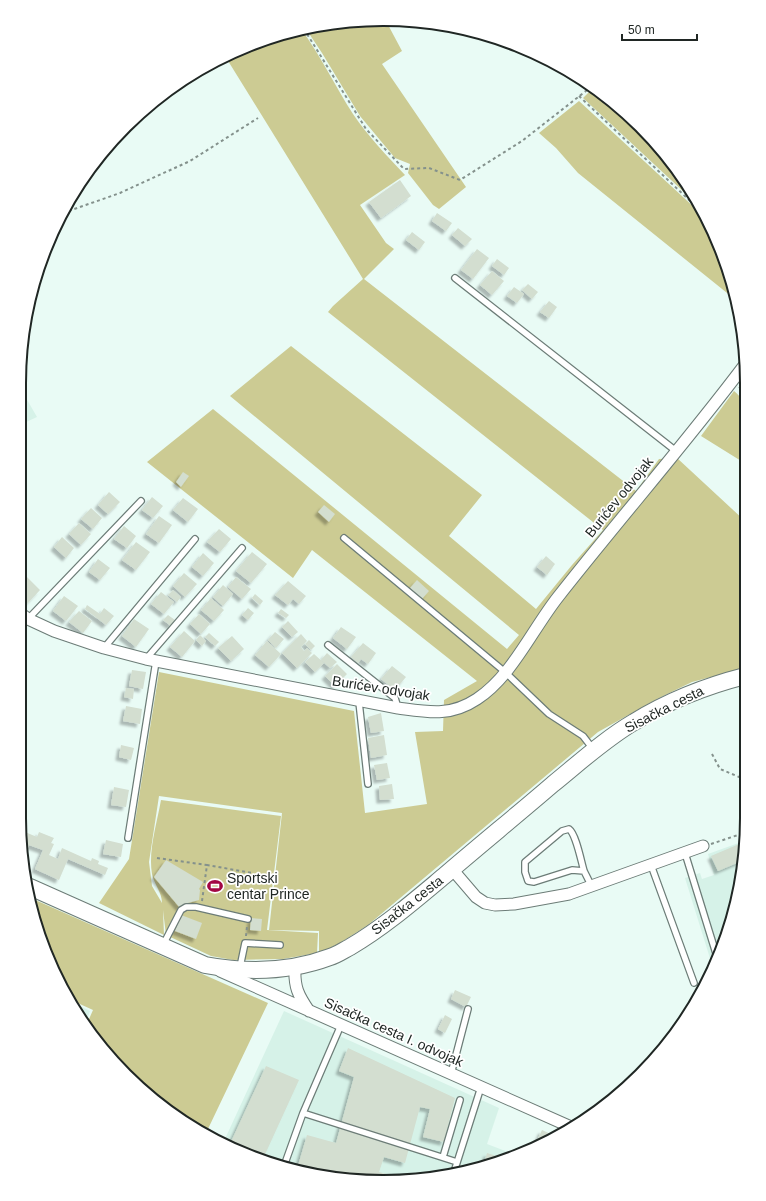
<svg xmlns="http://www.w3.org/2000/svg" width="766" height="1201" font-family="Helvetica,sans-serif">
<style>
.built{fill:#d6f2e8}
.green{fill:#cccb93}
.building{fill:#d3ded0;filter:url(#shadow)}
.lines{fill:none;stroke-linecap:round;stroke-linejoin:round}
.lane-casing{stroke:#6c7c77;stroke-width:8}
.street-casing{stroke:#6c7c77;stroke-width:13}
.secondary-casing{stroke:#6c7c77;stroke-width:18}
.path{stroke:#84918c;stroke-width:2;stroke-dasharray:3 3;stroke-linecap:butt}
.lane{stroke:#fff;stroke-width:5.5}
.street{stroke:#fff;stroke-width:11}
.secondary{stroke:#fff;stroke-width:16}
.labels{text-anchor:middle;stroke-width:3.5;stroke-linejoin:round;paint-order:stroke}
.street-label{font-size:14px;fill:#202724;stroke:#fff}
.poi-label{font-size:14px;fill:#202724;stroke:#fff;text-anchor:start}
.rim{fill:none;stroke:#202724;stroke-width:2}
</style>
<defs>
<filter id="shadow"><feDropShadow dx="-3.5" dy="3.5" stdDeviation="1" flood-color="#0004"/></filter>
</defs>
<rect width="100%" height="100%" fill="#e9fbf5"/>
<path class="built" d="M22,391L37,417L22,424Z
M744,841V865L719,957L713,968L685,878L700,873L702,879L714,875L708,854Z
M72,1002L90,1011L85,1025L80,1020Z
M284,1011L499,1108L487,1144L513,1154L477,1170L359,1181L266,1163L224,1141Z"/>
<path class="green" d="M359,20L386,21L402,51L382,64L466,187L439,209L433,205L408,173L410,164L395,158L360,116L322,53L306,29Z
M301,29C321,56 335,86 353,114C368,136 387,156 405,175L360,205L386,243L394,249L364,279L636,491L659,459L677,458L745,521V668L692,682L657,699L598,732L368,925L340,943L319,953V931L269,930L282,813L159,796L149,862L152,886L162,903C162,892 154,884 152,874C148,851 157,823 161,800L281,816L267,930L318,933L317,953L283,959L233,960L211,956L166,935L163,910L164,935L99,903L129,859L159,672L354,711L365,813L427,804L415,732L443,731L444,700L477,681L312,550L293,578L147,462L213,409L507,649L519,635L230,396L291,346L482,495L449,536L536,609L572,565L603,530L328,312L333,306L363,279L225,56L289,31Z
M593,88L623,109L672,161L700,207L583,98Z
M579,101L709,221L735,289L737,301L578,173L556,148L539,133Z
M734,391C738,394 741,399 746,400V464L701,436Z
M33,899L268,1003L207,1131L162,1107L86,1026L93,1010L71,1000L38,935Z"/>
<path class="building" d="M400,180L411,196L381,218L369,202Z
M437,213L452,223L446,231L432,221Z
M458,228L472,239L465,246L452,235Z
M412,232L425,242L419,250L406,240Z
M477,249L489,258L473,279L461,270Z
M497,259L509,268L504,275L492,266Z
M492,271L504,281L492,295L480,285Z
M528,284L538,292L532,299L522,290Z
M514,287L524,294L517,303L507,296Z
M549,301L557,307L549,318L540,312Z
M183,472L189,476L181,487L176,482Z
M109,492L120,502L108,514L98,505Z
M152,497L163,506L153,518L142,510Z
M183,498L198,509L188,522L173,510Z
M324,505L335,514L329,522L318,512Z
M91,508L102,518L93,529L81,519Z
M159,516L172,525L159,543L146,534Z
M79,523L91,534L81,545L69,534Z
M124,526L136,536L127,548L114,539Z
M219,529L231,539L220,552L207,542Z
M62,537L74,548L66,558L54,547Z
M136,542L150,552L136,570L122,560Z
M252,552L267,564L251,583L236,571Z
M203,553L214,563L203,576L192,567Z
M546,556L555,564L547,575L537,567Z
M98,559L110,568L100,580L89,572Z
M184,573L197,584L185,597L173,586Z
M26,576L40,590L27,604L20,598L21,581Z
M236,577L251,589L242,599L228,587Z
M417,580L429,591L422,599L410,588Z
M288,581L306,596L299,604L293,599L288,605L275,595Z
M223,585L233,594L223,606L213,597Z
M173,590L181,597L177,602L168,595Z
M161,592L174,602L164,614L151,604Z
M255,594L263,601L260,605L252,598Z
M64,596L78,606L66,621L53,611Z
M211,598L224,610L214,621L201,610Z
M87,605L100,614L104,608L114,616L106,625L85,609Z
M248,608L254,613L248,620L242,615Z
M281,609L289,615L286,618L278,613Z
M79,611L92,621L83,633L69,622Z
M199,614L210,624L201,634L190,624Z
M168,615L175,620L171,626L163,620Z
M134,619L149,629L136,647L122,636Z
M288,621L298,632L292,637L282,627Z
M341,627L356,637L347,649L333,638Z
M184,631L195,641L182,657L170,647Z
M275,632L284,639L276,648L268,640Z
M209,633L219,642L215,646L205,637Z
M301,634L307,641L301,647L304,651L307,648L312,653L297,668L282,653Z
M200,635L206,641L202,646L196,640Z
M232,636L244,649L231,661L218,648Z
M309,640L315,646L311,650L305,644Z
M267,641L281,654L269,667L255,655Z
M363,643L376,653L368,664L361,659L358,663L351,657Z
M327,653L337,662L330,668L321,660Z
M314,654L324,663L315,672L305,662Z
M337,664L347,674L335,686L325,676Z
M392,666L406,677L395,690L381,679Z
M132,670L146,672L143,689L129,686Z
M126,688L134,689L133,699L124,697Z
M126,706L142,709L140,724L123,721Z
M381,713L384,731L371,733L368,717Z
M384,735L387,755L371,758L368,738Z
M121,745L134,748L131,760L119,757Z
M387,763L390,778L377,780L374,765Z
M392,784L394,799L380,800L379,786Z
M114,787L129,790L126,807L111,805Z
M20,821L26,824L22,834L20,827Z
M25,832L37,837L39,832L54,838L51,843L54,844L49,855L58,859L62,848L91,861L92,858L99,861L98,864L108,868L105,875L68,859L59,880L35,869L43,850L29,845L25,855L22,838Z
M106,840L123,844L121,857L103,854Z
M744,842V860L718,871L711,856Z
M166,860L203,882L199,889L200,890L199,900L184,904L180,908L154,877Z
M181,915L202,923L196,939L175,931Z
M251,918L262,919L261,931L250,930Z
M455,990L471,997L466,1007L451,999Z
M445,1015L452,1019L445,1033L438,1029Z
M348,1048L455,1098L444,1142L423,1137L430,1109L420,1107L405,1163L384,1157L379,1172L398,1177L359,1181L297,1169L307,1135L336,1143L354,1077L339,1071Z
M266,1066L299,1080L262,1161L230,1144Z
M542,1130L553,1135L536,1143Z
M487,1153L503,1158L483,1167Z"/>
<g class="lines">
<defs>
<path id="lane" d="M455,278L676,451
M344,538L505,672L549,714L583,736L593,749
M28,619L141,501
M328,645L395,698L398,708
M104,648L195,539
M146,659L242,548
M359,702L368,784
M128,838L156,661
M685,853L718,960
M651,865L694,983
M584,871L572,870L534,882L528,881L525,872V862L562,831L569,829C576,834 581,861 584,871L591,885
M163,945L181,910L186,907H196L248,919
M240,967L245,943L280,945
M451,1074L468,1009
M303,1113L457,1162
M443,1157L460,1100
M284,1166L303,1113L341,1025
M454,1172L481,1087"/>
<path id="street" d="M20,613L28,619L54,631L104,648L146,659L398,708C428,712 450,717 477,699C512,676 532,630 558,597C620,518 686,443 746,363
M452,869L476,897L485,903L495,905L514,904L569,894L703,846
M295,967C294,987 298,995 309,1011
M220,971L571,1127"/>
<path id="secondary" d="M30,887L205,965C248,973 290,972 330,957C337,955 344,950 350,947C384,927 414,901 444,876C480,845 517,815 553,784C579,763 605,739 634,722C668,701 706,686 745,676"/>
</defs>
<use href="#lane" class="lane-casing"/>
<use href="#street" class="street-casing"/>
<use href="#secondary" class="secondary-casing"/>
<path class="path" d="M304,29L366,129L404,169L429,168L460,180L522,141L591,87
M579,96L705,215
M63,213L120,193L190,161L258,118
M739,387L746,392
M712,754L720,769L744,779
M711,844L744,833
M157,858L207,865
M202,901L207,865L252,873
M246,936L247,927"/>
<use href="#lane" class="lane"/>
<use href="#street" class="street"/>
<use href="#secondary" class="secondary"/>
</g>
<defs>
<symbol id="stadium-bare" viewBox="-9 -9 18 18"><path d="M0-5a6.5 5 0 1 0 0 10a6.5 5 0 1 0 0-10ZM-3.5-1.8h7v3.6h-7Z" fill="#a20743" stroke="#fff" stroke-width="2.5" paint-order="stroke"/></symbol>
</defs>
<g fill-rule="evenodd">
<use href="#stadium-bare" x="204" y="875" width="22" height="22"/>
</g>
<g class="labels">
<g class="street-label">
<text transform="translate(619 497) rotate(-51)" y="5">Burićev odvojak</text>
<text transform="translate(381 688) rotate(9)" y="5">Burićev odvojak</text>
<text transform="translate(664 709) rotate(-27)" y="5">Sisačka cesta</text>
<text transform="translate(407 905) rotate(-38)" y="5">Sisačka cesta</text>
<text transform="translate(394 1032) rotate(24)" y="5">Sisačka cesta I. odvojak</text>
</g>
<g class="poi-label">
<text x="227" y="883">Sportski<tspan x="227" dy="16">centar Prince</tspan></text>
</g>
</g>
<path d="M0 0H766V1201H0ZM383 26H383A357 357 0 0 1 740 383V818A357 357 0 0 1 383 1175H383A357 357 0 0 1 26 818V383A357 357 0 0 1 383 26Z" fill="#fff" fill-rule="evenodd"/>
<path class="rim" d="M383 26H383A357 357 0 0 1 740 383V818A357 357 0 0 1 383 1175H383A357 357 0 0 1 26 818V383A357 357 0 0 1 383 26Z"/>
<path d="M622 34v6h75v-6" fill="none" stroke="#202724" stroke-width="2"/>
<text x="628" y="34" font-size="12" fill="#202724" stroke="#ffffff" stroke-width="3" paint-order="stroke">50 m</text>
</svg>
